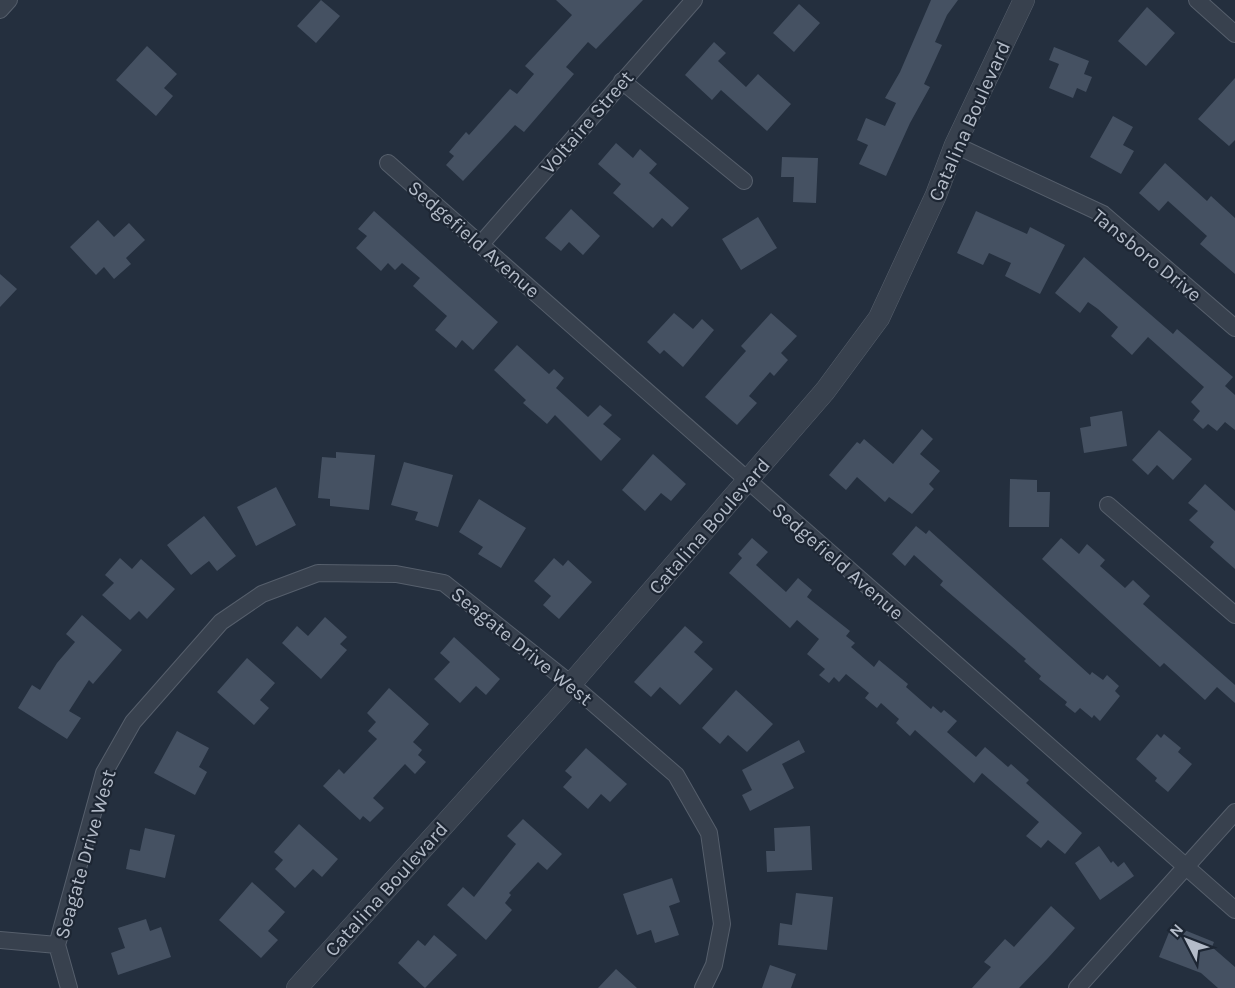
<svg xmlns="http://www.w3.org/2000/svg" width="1235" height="988" font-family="Karla,sans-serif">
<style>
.building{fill:#455162}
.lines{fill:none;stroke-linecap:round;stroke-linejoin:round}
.minor-casing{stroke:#565f6c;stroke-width:18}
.tertiary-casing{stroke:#565f6c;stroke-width:22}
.minor{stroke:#38414e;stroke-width:16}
.tertiary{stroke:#38414e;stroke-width:21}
.labels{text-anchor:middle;stroke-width:4.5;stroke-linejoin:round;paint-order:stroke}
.street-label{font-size:20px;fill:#b4bcc9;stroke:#1d2633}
</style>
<rect width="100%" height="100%" fill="#242f3e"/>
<path class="building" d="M321,0L340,16L316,43L297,26Z
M556,0H643L596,49L588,42L566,67L574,74L524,132L515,125L463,181L446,165L454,156L449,152L466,132L469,135L510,89L517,94L534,74L525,66L572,15Z
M931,0H958L947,15L935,42L942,45L924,84L930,87L910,123L886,176L859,164L868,145L857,140L866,118L885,126L896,103L885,98L900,72Z
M799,4L820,23L794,52L773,33Z
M1147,7L1175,33L1146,66L1118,41Z
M714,42L726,53L718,61L746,87L758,74L791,104L767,131L721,90L712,100L685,75Z
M147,46L177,74L164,88L173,96L156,116L116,80Z
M1054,47L1089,61L1084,74L1092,77L1086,92L1077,88L1073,98L1049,88L1059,64L1049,60Z
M1235,78V140L1229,146L1198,119Z
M1113,116L1133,127L1123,145L1134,151L1121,174L1090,157Z
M616,143L633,158L640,149L657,164L649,173L689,208L672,227L662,218L653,228L613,193L621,184L598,164Z
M782,157L818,158L816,203L793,202L794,177H781Z
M1165,163L1207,201L1211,196L1235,218V274L1200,244L1207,236L1177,209L1168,201L1159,211L1139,193Z
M571,209L600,236L583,255L569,242L561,251L545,238Z
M374,211L498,322L473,350L462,340L456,348L435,330L447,316L413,286L420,278L402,263L395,270L388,263L381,271L356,248L367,236L358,229Z
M976,211L1027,234L1030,227L1065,245L1040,294L1005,276L1011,263L989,253L983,265L957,253Z
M758,217L777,248L741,270L722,239Z
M98,220L114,237L129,223L145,240L126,258L131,264L114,279L104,267L96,275L70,247Z
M1084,257L1173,334L1177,329L1233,377L1225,386L1235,395V430L1225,422L1217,431L1208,424L1203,429L1193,420L1200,411L1191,402L1204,387L1148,337L1132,355L1111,336L1118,327L1098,309L1088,302L1080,313L1055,293Z
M0,274L17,289L0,307Z
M674,313L693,329L702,319L714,330L683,367L664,350L660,354L647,342Z
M771,313L797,336L781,353L788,360L774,376L770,372L749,396L757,403L737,425L705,397L746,351L741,346Z
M517,345L549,374L554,369L564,378L556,388L588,417L600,405L612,415L603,424L621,439L601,461L555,415L547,424L523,403L526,400L494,370Z
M1122,411L1127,446L1084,453L1080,428L1091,426L1090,417Z
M922,429L933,439L920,454L940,471L929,484L934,489L912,514L889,497L885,502L857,477L846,490L829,475L857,442L860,444L864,439L893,464Z
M1159,430L1192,459L1173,480L1157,465L1148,475L1132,460Z
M336,452L375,455L369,510L330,506V499L318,498L322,457L336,458Z
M653,454L686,484L671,501L661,493L645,511L622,490Z
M404,462L453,475L438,527L415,520L418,512L391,505Z
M1010,479L1037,480V492H1050L1049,527H1009Z
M1205,484L1235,511V569L1210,547L1214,542L1189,520L1198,511L1188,503Z
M276,487L296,525L256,546L237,507Z
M479,499L526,528L501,568L478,554L483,547L459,532Z
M204,516L236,556L217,571L209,561L191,575L167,545Z
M916,526L926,534L929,530L1090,675L1092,672L1103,680L1107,675L1119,686L1115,691L1120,696L1100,721L1094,715L1092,718L1080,708L1075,713L1065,705L1067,702L1039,679L1041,676L1024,661L1026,659L940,585L943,581L914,555L905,566L892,554Z
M752,538L768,552L756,565L786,592L798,578L812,590L807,597L850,631L846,636L855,643L851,647L874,667L879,660L908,684L906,687L931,709L933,706L941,713L944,710L957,721L947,732L976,757L985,747L1008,767L1011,764L1029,780L1026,783L1082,833L1065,854L1048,840L1041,848L1026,836L1039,822L982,773L974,783L915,730L910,736L896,723L899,719L881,703L877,708L865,698L869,693L846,674L839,682L834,677L829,683L819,675L825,669L807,654L819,639L797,620L790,628L729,573L742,558L738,554Z
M1061,538L1079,554L1087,544L1105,560L1100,566L1125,588L1133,580L1150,596L1143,604L1235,685V703L1217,687L1205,700L1164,663L1160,667L1042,559Z
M120,558L132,569L141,559L175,589L147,619L139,611L130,620L102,595L114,583L105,575Z
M554,558L563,566L568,560L592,582L559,619L543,605L551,596L534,581Z
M82,615L122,650L93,684L89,680L69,711L81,718L67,739L18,708L32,685L40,690L57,663L75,642L66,634Z
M325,617L347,637L340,644L347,650L321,679L282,643L297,626L308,636Z
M685,626L703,642L694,652L713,669L680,705L660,687L651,697L634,682Z
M454,637L500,679L486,695L476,686L460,703L434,679L450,662L440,653Z
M247,658L275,683L260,700L269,708L254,725L217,692Z
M389,688L429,724L413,742L422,750L418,755L426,762L415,774L405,764L373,798L384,808L370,822L363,816L360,820L323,786L339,769L344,774L377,739L368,731L376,722L367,713Z
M736,690L773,724L747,752L728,735L720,744L702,728Z
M177,731L209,748L199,767L207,772L195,795L154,773Z
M1157,734L1161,738L1164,734L1181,748L1178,752L1192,764L1168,792L1155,781L1157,778L1136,759Z
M799,740L805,752L782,764L794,788L750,811L742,795L752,790L742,770Z
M586,748L627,784L610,802L601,794L588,809L563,787L572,777L565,771Z
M523,819L562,854L547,870L538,862L509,893L511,895L505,903L512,910L486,940L447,905L463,887L474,897L516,844L507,836Z
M299,824L338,859L322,877L313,869L295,888L275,869L283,860L274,852Z
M810,826L812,870L767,872L766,851H775L774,828Z
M145,828L175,835L165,878L126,869L130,849L140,851Z
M1099,846L1111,863L1113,861L1118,867L1124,862L1134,876L1100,900L1075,863Z
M672,878L680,902L669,906L679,935L655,943L651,930L637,935L623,894Z
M252,882L285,912L268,931L278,940L261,958L219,920Z
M796,893L833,897L827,950L778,945L780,923L792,925Z
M1051,906L1075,928L1048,958L1019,988H972L991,967L984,962L1005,939L1014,947Z
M146,919L150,931L161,927L171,957L118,975L111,953L125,948L118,928Z
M1172,925L1214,942L1212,947L1235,967V988H1218L1201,973L1159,957Z
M434,935L457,955L425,988L398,963L418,940L425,946Z
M770,965L796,974L791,988H762Z
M616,969L637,988H598Z"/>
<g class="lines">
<defs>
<path id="minor" d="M1197,0L1235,34
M0,10L9,0
M622,81L744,181
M955,145L1103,214L1235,328
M388,163L1235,910
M481,244L694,0
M1108,505L1235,615
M0,940L57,945
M69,988L57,945L104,773L133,722L221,622L262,594L318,573L396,574L444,583L571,684L676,775L709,833L722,924L714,965L703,988
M1077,988L1235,812"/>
<path id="tertiary" d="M297,988L571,684L825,391L879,318L936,195L955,145L1024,0"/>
</defs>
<use href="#minor" class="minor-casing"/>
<use href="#tertiary" class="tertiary-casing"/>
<use href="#minor" class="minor"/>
<use href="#tertiary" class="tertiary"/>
</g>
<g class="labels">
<g class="street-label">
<text transform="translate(969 121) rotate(-66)" y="7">Catalina Boulevard</text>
<text transform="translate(587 122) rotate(-49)" y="7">Voltaire Street</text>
<text transform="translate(474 239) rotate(41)" y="7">Sedgefield Avenue</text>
<text transform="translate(1147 255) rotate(39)" y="7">Tansboro Drive</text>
<text transform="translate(709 526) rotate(-49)" y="7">Catalina Boulevard</text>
<text transform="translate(838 561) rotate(41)" y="7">Sedgefield Avenue</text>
<text transform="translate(522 646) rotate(39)" y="7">Seagate Drive West</text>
<text transform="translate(85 854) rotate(-74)" y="7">Seagate Drive West</text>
<text transform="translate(386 889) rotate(-48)" y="7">Catalina Boulevard</text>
</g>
</g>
<g transform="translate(1187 940) rotate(312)" stroke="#1d2633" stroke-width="4.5" paint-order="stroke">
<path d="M0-4.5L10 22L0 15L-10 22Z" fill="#b4bcc9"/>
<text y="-9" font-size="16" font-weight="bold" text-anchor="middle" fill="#b4bcc9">N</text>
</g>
</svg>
